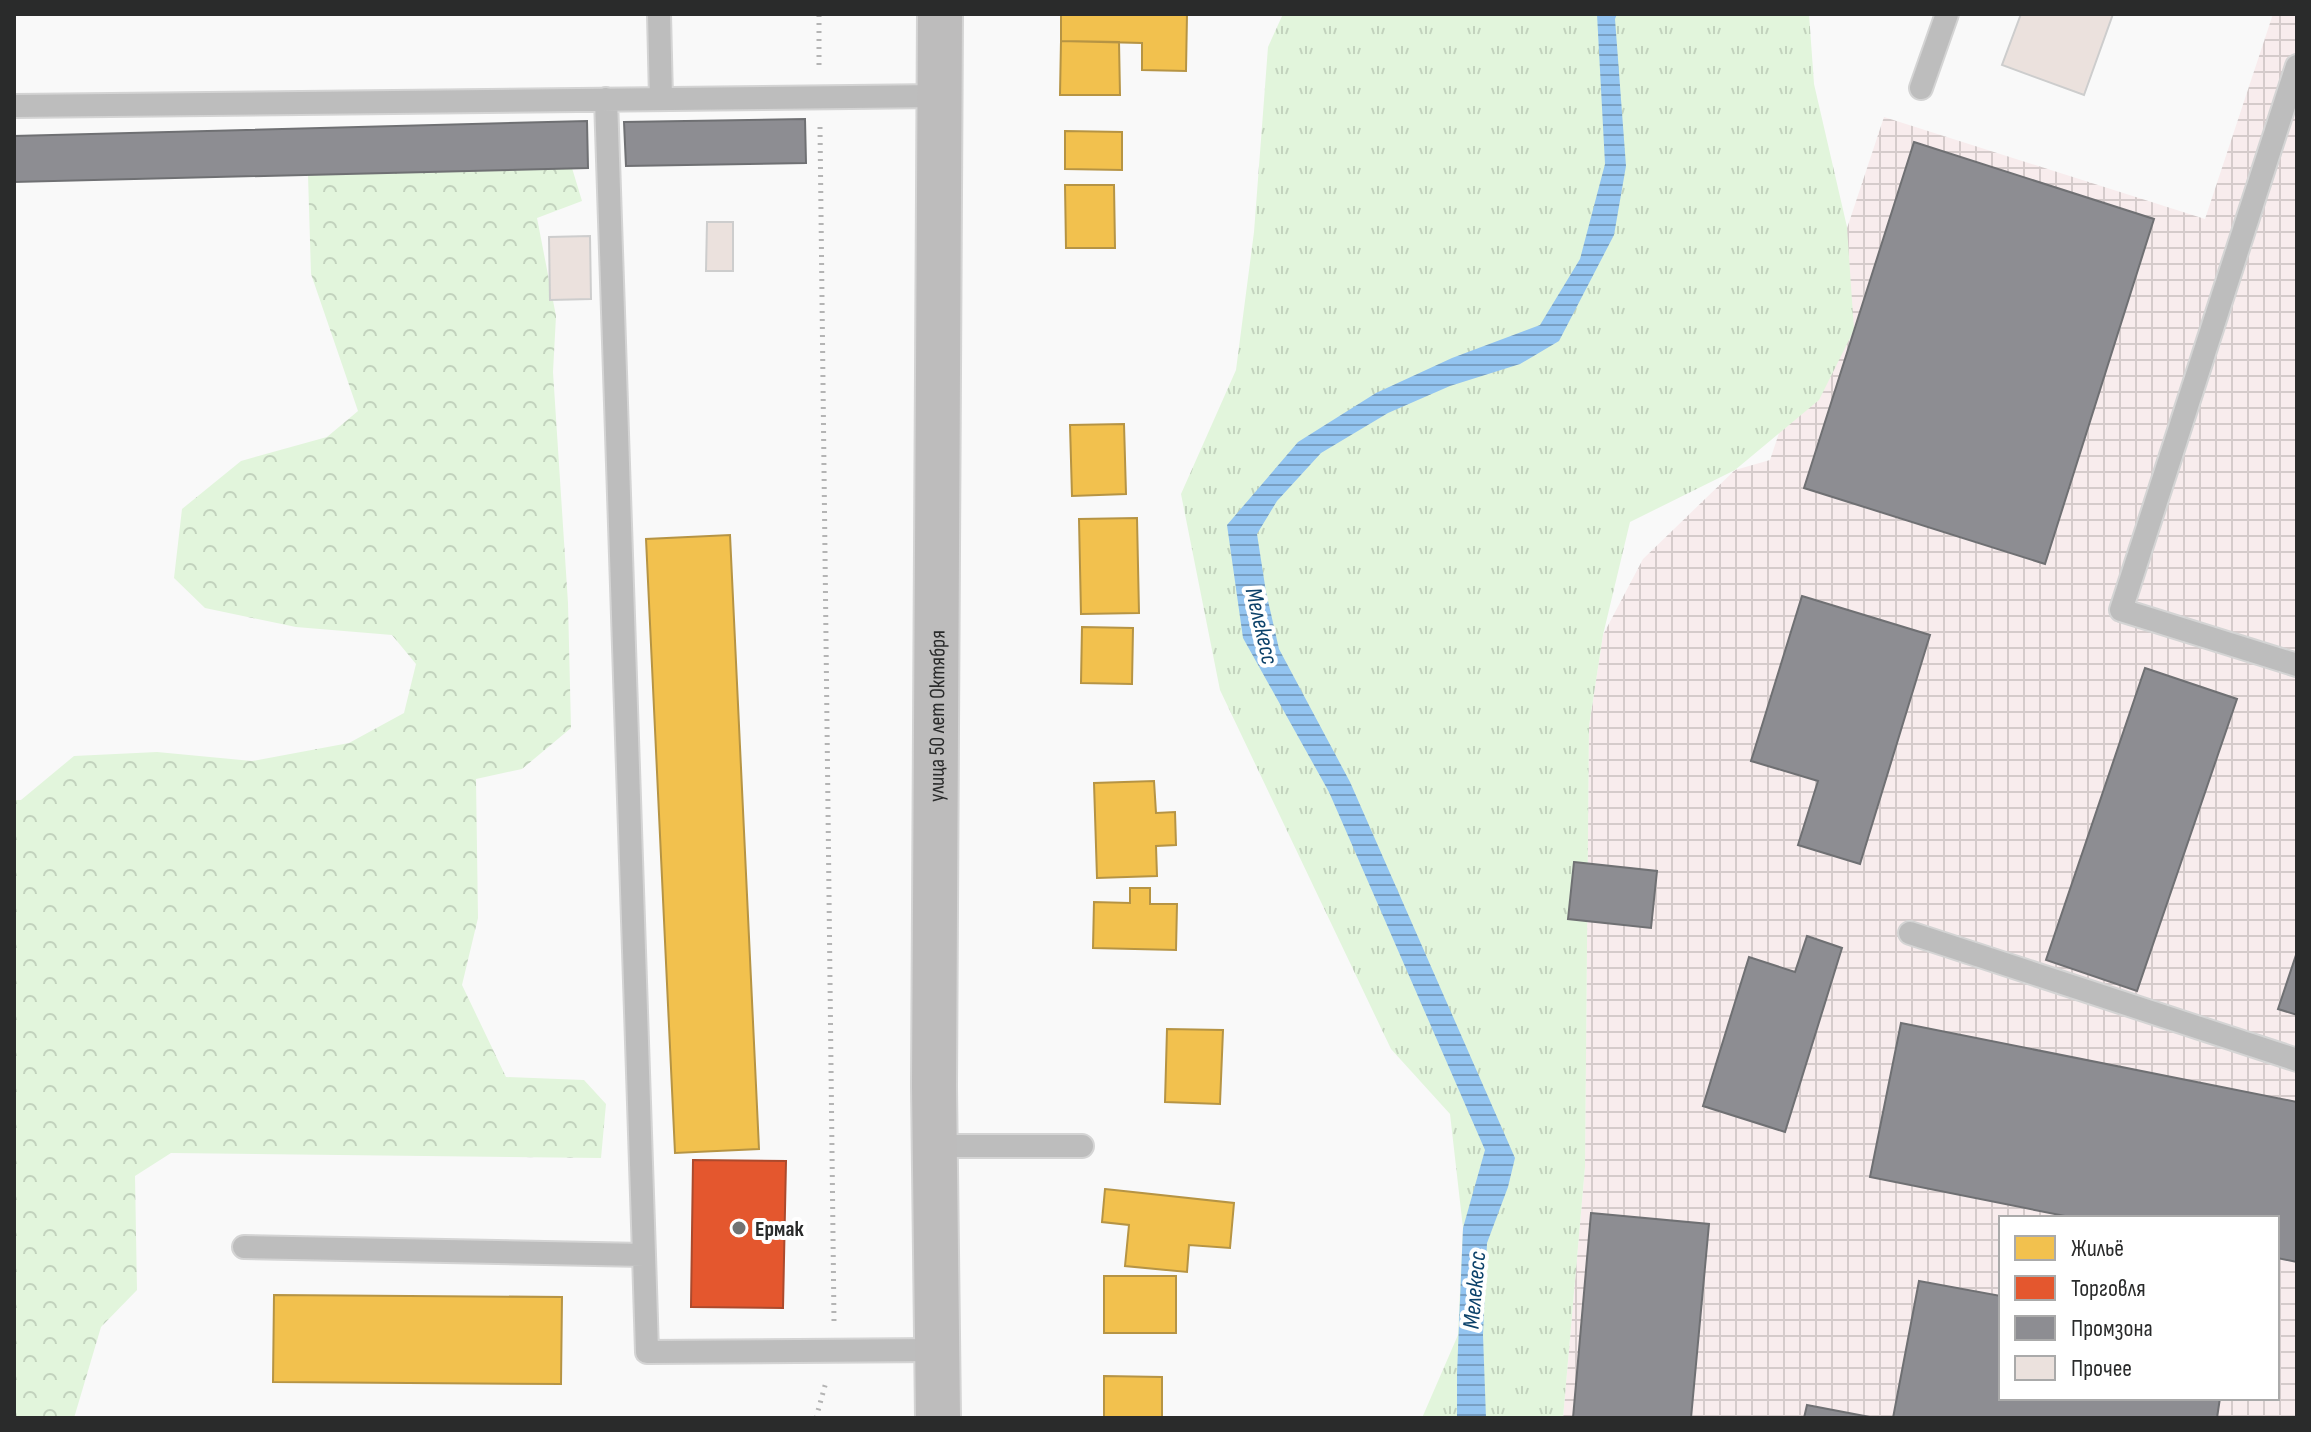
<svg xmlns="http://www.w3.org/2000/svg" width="2311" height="1432" font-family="'Sofia Sans Condensed',sans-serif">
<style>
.industrial{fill:url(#industrial-grid);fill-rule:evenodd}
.grass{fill:url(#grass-tufts)}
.forest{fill:url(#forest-crowns)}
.water{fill:url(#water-rules)}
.homes{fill:#f2c14e;stroke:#b69444;stroke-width:2}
.shops{fill:#e4572e;stroke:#ac4a2d;stroke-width:2}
.industry{fill:#8d8d92;stroke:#6f7073;stroke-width:2}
.building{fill:#ebe1dd;stroke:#cdcdcd;stroke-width:2}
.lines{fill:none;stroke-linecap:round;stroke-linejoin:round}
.lane-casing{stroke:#d4d4d4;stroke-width:26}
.secondary-casing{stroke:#d4d4d4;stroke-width:48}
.path{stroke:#b4b4b4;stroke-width:5;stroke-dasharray:2 6;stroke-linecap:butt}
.lane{stroke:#bdbdbd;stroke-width:22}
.secondary{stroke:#bdbcbc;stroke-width:44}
.poi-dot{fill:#727373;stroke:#fff;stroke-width:3}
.labels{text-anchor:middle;stroke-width:8;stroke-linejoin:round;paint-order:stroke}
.street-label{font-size:22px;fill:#2a2b2b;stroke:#fff}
.poi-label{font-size:22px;font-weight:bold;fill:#2a2b2b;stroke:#fff;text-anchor:start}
.water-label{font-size:24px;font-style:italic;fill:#0c426a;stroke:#fff}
</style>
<defs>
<pattern id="industrial-grid" width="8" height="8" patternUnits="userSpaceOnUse" patternTransform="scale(2)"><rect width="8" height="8" fill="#f8eced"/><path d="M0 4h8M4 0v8" fill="none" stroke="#d5cbcb"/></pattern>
<pattern id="grass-tufts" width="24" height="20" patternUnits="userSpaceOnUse" patternTransform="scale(2)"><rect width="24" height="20" fill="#e2f5dc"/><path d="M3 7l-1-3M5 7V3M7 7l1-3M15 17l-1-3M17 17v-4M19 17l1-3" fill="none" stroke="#c2d2bd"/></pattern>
<pattern id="forest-crowns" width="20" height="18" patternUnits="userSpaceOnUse" patternTransform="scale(2)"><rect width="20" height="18" fill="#e2f5dc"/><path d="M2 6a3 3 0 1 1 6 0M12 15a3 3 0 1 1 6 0" fill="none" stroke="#c2d2bd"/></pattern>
<pattern id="water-rules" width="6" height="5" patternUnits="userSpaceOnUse" patternTransform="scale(2)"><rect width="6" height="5" fill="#93c4f0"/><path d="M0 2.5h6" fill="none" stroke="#789fc3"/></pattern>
</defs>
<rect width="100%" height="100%" fill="#f9f9f9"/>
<path class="industrial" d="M2273,14H2297V1418H1563L1585,1167L1589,726L1603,635L1643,559L1735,470L1770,460L1884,117L2205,219ZM2001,1218H2277V1398H2001Z"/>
<path class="grass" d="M1283,14H1809L1814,84L1847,227L1854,330L1819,400L1735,470L1630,522L1603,635L1589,726L1585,1167L1563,1418H1422L1458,1335L1463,1228L1450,1114L1391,1049L1220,690L1181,494L1236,370L1254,232L1268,47Z"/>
<path class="forest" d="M572,168L582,201L537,218L556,316L553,372L568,603L571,728L522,769L476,779L478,918L462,985L506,1077L584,1080L606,1104L601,1158L171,1153L135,1176L137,1290L101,1327L74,1418H15L14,800H21L74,756L157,752L252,761L349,743L404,713L416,664L392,635L296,627L205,608L174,578L182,509L241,461L327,437L358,411L311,274L308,175Z"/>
<path class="water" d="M1597,14H1617L1615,19L1626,166L1614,235L1559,341L1520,364L1450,386L1388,413L1321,453L1277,501L1257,534L1266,592L1279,649L1350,782L1515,1158L1508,1187L1487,1243L1483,1335L1486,1418H1457V1373L1463,1228L1485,1150L1329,792L1243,638L1227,525L1298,442L1376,393L1452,358L1540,325L1580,259L1605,164Z"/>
<path class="homes" d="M1061,14H1187L1186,71L1142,70V43L1061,41Z
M1061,41L1119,42L1120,95H1060Z
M1065,131L1122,132V170L1065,169Z
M1065,185H1114L1115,248H1066Z
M1124,424L1126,494L1072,496L1070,425Z
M1137,518L1139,613L1081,614L1079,519Z
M730,535L759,1149L675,1153L646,539Z
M1082,627L1133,628L1132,684L1081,683Z
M1154,781L1156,813L1175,812L1176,845L1156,846L1157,876L1097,878L1094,783Z
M1130,888H1150V904H1177L1176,950L1093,948L1094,902L1130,903Z
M1167,1029L1223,1030L1220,1104L1165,1102Z
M1105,1189L1234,1203L1230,1248L1189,1245L1187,1272L1125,1266L1129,1225L1102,1222Z
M1104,1276H1176V1333H1104Z
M274,1295L562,1297L561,1384L273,1382Z
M1104,1376L1162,1377V1418H1104Z"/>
<path class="shops" d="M693,1160L786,1161L783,1308L691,1307Z"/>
<path class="industry" d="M805,119L806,163L626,166L624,122Z
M587,121L588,168L14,182V136Z
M1914,142L2154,219L2045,564L1804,488Z
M1802,596L1930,635L1860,864L1798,845L1818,781L1751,761Z
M2145,668L2237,699L2137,991L2046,960Z
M1574,862L1657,871L1651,928L1568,919Z
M1807,936L1842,948L1785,1132L1703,1106L1749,957L1795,972Z
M2297,952V1015L2278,1009Z
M1901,1023L2297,1102V1262L2277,1258V1218H2075L1870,1177Z
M1591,1213L1709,1224L1691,1418H1573Z
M1919,1281L2001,1296V1398H2220L2217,1418H1893Z
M1807,1405L1875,1418H1804Z"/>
<path class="building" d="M2021,14H2113L2084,95L2002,65Z
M707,222H733V271H706Z
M590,236L591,299L550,300L549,237Z"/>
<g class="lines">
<defs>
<path id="lane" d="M659,14L661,99
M2297,66L2121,610L2297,665
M1921,88L1947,14
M14,106L939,96
M1910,933L2297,1060
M935,1146H1082
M244,1247L644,1255L606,99
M644,1255L647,1352L937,1350"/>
<g id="secondary">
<path id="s1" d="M938,1418L934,1086L940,14"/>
</g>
</defs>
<use href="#lane" class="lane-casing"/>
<use href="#secondary" class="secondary-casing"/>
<path class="path" d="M819,65V14
M820,127L834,1321
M816,1418L826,1382"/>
<use href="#lane" class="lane"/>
<use href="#secondary" class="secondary"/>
</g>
<circle class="poi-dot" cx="739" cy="1228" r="8"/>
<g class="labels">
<g class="street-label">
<text dy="8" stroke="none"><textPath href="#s1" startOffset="702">улица 50 лет Октября</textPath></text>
</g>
<g class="poi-label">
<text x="755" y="1236">Ермак</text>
</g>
<g class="water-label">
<text transform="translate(1262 626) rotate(77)" y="8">Мелекесс</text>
<text transform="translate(1474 1290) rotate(-85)" y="8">Мелекесс</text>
</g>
</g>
<rect width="2311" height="1432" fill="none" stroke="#2a2b2b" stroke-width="32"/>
<rect x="1999" y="1216" width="280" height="184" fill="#ffffff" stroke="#aaaaaa" stroke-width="2"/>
<rect x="2015" y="1236" width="40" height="24" fill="#f2c14e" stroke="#aaaaaa" stroke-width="2"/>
<text x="2071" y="1256" font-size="24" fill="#2a2b2b">Жильё</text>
<rect x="2015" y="1276" width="40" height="24" fill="#e4572e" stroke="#aaaaaa" stroke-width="2"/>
<text x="2071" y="1296" font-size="24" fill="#2a2b2b">Торговля</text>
<rect x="2015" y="1316" width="40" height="24" fill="#8d8d92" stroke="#aaaaaa" stroke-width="2"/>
<text x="2071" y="1336" font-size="24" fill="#2a2b2b">Промзона</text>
<rect x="2015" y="1356" width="40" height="24" fill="#ebe1dd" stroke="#aaaaaa" stroke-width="2"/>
<text x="2071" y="1376" font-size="24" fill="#2a2b2b">Прочее</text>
</svg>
